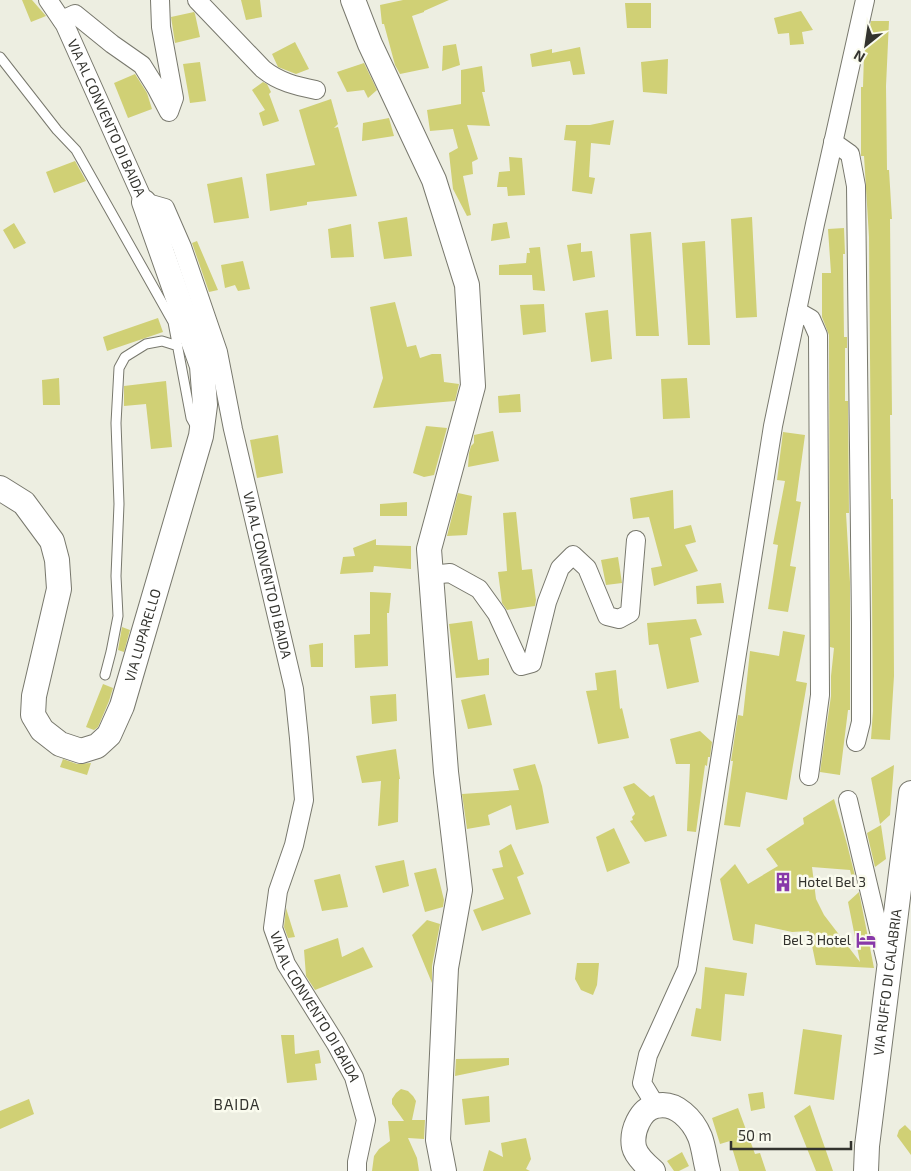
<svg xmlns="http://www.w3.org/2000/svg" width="911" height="1171" font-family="'Exo 2',sans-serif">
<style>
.building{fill:#d0d075}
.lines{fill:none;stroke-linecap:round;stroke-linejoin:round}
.lane-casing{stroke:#78786d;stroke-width:11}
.street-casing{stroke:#78786d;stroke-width:20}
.secondary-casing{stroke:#78786d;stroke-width:26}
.lane{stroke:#fff;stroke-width:9}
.street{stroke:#fff;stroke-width:18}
.secondary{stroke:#fff;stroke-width:24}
.labels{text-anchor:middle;stroke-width:5;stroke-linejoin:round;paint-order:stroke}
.street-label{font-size:14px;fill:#33332e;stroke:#fafbee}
.poi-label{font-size:14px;fill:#33332e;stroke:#fafbee;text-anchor:start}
.neighbourhood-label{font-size:15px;letter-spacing:1px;fill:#33332e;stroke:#fafbee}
</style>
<rect width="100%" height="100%" fill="#edeee1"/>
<path class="building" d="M22,0H32L46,16L31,22Z
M241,0H260L262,17L246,20Z
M403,0H449L424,11V12L412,16L429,68L400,74L395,65L384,24H382L380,5Z
M625,3H651V28H627Z
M801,11L813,30L802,32L804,44L790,45L789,33L778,34L774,18Z
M194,12L195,14L200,37L175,43L171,17Z
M871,21H889L886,86L887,170H889L892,219H890L892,415H890L891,499H893L894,676L890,740L871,739L873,711L869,237L864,156H861V87H863L864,54Z
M295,42L309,69L296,74L278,67L272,54Z
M456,44L460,65L442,71L443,46Z
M580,47L585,74L573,75L570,61L532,67L530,54L552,49V53Z
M668,59L667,94L643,92L641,62Z
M200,62L206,101L190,103L183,64Z
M364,63L377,90L368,98L364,90L347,92L337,72Z
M482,66L485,92H482L490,126L467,125L478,159L472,162L473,174L463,176L471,215L467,216L453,189L449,153L458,148L453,129L430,131L427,110L461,104V70Z
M135,74L147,93L152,109L128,118L114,83Z
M263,82L267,84L271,92L269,94L279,121L263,126L259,113L265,110L252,90Z
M331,99L338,124L334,128L338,127L357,196L307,202V205L270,211L266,174L315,165L299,110Z
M389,118L394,136L362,141L363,123Z
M614,120L610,145L591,143L589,177L595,178L592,194L572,191L576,141L564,140L566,125H590Z
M509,157L522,158L525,195L508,196L507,187H497L499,172L510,171Z
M75,161L86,181L54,193L46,172Z
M242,177L249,218L214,223L207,184Z
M407,217L412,256L384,259L378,222Z
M752,217L757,317L736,318L731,219Z
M507,222L510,238L491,241L493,224Z
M14,223L26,243L14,249L3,230Z
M351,224L354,257L331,258L328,229Z
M844,228L845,254H843L844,337H847V348H845V401H848L849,513H846L850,582V710H848L840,775L820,772L831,696V676L834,648L830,647L829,335L822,317V273H831L828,229Z
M651,232L659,336H636L630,234Z
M197,241L218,290L209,292L192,243Z
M705,241L710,345H688L682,243Z
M581,243V252L592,251L595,277L573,281L567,245Z
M540,247L545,291L533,290L532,275H499V265L526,263L527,253H530L529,248Z
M243,261L250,289L238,291L235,285L225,288L221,265Z
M395,302L407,347L416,345L420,358L432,354H441L444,382L459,384L455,401L373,408L383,378L370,307Z
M544,304L546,332L523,335L520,305Z
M608,310L612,359L591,362L585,313Z
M158,318L163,332L107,351L103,337Z
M59,378L60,405H43L42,380Z
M687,378L690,418L663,419L661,379Z
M166,381L172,447L151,449L146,404L124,406V386Z
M520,394L521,412L499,413L498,396Z
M426,426L447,428L434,475L424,477L413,473Z
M493,431L499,461L468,467L469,453L471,446L474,443V435Z
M783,432L805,435L796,501L801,502L790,566L796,567L788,612L768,609L778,545L773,544L785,481L777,480Z
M278,435L283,473L257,478L250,440Z
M673,490L674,529L691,525L696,542L685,545L698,571L654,586L651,568L662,566L649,517L633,519L630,498Z
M458,493L472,496L467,535L447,536Z
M407,502V516H380V504Z
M516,512L522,570L532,569L536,600L535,606L507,610L502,603L498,572L507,571L503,513Z
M376,539V545L411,546V569L374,566L373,572L340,574L343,557L355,556L353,548Z
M618,557L622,583L606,585L601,560Z
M721,583L724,603L697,604L696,586Z
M370,592L391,593L389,613H387L388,666L355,668L354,635L370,634Z
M696,619L702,635L690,638L699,682L667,689L658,644L649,645L647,623Z
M472,621L478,660L489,658V675L456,678L449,624Z
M122,627L130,630L124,652L118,650Z
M783,631L805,635L796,681L807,683L787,800L746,792L740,827L724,825L733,761H731L738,715L743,716L750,651L779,656Z
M323,643V667H311L309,645Z
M616,670L620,709L622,708L629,738L598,744L586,691L597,690L595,673Z
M103,684L113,688L109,701L98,727L94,730L86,727Z
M396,694L397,721L372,724L370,696Z
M485,694L492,725L468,729L461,700Z
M700,731L712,742L710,757H708L707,766L705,765L696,832L687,831L690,764H676L670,739Z
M396,749L400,779H399L398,822L378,826L381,781L362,783L356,756Z
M63,759L77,764L91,763L87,775L60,767Z
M535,764L542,786L549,823L516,830L511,805L488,815L490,825L467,829L462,794L519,790L513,769Z
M894,765L890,815L880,824L871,778Z
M634,783L650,797L654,795L667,836L645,842L630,821L633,820L632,817L635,814L623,787Z
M834,799L847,844L856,880L853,883L850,870L812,867L816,899L824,915L860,962L848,902L859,892L874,968L816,965L809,931L792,932L755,924L753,944L733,940L720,879L735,864L748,884L778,866L766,849L804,824L803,818Z
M881,825L886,859L875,867L867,833Z
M614,828L630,863L607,872L596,837Z
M511,844L524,874L517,877L531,914L482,931L473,910L504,899L492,869L503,867L499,851Z
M404,860L409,886L383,893L375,866Z
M436,868L444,900L443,907L425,912L414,873Z
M340,874L348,907L322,911L314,880Z
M286,908L295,937L288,938L284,927Z
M427,920L440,924L432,966V983L412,935Z
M338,938L342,957L363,947L373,967L315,990L306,976L304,950Z
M577,963H599L597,985L593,995L581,990L575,979Z
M705,967L747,973L744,996L725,994L721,1041L691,1036L696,1008L701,1009Z
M803,1029L842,1035L834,1100L794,1094Z
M281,1035H294L295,1054L319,1050L321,1063L315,1064L317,1080L287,1083Z
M509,1058V1065L455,1076L456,1059Z
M401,1089L408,1091L413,1096L416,1101L412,1120H425L424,1139L408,1138L417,1158L419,1171H372L374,1156L379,1149L390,1141L388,1121H404L392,1104V1099L396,1093Z
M763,1092L765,1108L751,1111L748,1094Z
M489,1096L490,1122L465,1125L462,1099Z
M29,1099L34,1114L0,1129V1111Z
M810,1105L833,1171H816L794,1116Z
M738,1108L755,1154L760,1153L766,1171H739L730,1141L720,1144L712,1118Z
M905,1125L911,1131V1155L897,1136L899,1130Z
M526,1138L531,1159L526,1169L530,1171H483L489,1150L503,1157L501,1143Z
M682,1152L689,1166L679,1171H674L667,1161Z"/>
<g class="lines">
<defs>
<path id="lane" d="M0,57L57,130L76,150L173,322L191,418L196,427
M105,675L111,652L118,616L116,576L119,504L116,423L119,368L125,357L146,344L162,341L178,346"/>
<g id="street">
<path id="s1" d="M48,0L65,25L144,202L165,208L182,247L218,352L233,429L294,689L299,738L304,800L294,845L278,891L273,928L286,964L336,1044L354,1077L366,1120L357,1162V1171"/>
<path d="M197,0L263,69C279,82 296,86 316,90"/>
<path d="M62,20L75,14L112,44L142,65L157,89L169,112L174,98L161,27L160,0"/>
<path d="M833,142L850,154L856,186L861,622V722L856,742"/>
<path d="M797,311L811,319L818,335L820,695L809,776"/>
<path d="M431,575L450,573L479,589L497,614L521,666L532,663L547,602L560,568L573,555L587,568L607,616L619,619L630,613L636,540"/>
<path d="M848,800L886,961"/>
<path d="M656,1106L642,1083L648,1055L687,969L773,426L815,224L865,0"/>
</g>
<g id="secondary">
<path d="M353,0L370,44L434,180L467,285L473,386L429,549L446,772L460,890L446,968L438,1140L444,1171"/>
<path id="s2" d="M0,488L24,503L52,541L57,560L59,589L34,696L33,715L42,730L60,744L81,751L97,746L109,735L122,706L201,436L205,405L202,366L144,202"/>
<path d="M653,1171C646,1165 636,1156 634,1147C631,1132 640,1109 656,1106C676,1101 693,1120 700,1137C704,1148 705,1160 708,1171"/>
<path id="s3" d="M866,1171L867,1146L911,793"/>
</g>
</defs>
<use href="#lane" class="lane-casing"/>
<use href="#street" class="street-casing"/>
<use href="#secondary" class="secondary-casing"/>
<use href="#lane" class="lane"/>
<use href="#street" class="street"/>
<use href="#secondary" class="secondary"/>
</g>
<defs>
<symbol id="building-bare" viewBox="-9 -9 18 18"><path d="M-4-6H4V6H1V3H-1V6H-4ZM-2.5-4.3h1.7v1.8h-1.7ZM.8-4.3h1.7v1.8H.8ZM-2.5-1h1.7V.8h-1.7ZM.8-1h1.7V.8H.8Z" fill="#8839a9" stroke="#fafbee" stroke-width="2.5" paint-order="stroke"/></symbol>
<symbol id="hotel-bare" viewBox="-9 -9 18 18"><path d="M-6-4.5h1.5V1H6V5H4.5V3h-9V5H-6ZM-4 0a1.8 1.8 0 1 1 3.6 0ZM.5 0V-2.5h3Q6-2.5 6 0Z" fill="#8839a9" stroke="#fafbee" stroke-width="2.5" paint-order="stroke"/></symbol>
</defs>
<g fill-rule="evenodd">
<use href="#building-bare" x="769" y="868" width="28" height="28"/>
<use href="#hotel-bare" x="852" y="926" width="28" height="28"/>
</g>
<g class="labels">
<g class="street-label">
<text dy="5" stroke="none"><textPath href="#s1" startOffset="132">VIA AL CONVENTO DI BAIDA</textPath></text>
<text dy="5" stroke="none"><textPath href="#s1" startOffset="628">VIA AL CONVENTO DI BAIDA</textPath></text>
<text dy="5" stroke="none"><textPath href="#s2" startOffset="454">VIA LUPARELLO</textPath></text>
<text dy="5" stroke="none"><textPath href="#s3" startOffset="190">VIA RUFFO DI CALABRIA</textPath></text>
<text dy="5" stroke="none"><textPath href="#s1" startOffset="1078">VIA AL CONVENTO DI BAIDA</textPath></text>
</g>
<g class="poi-label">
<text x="798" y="887">Hotel Bel 3</text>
<text x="851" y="945" text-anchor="end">Bel 3 Hotel</text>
</g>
<g class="neighbourhood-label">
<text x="237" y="1110">BAIDA</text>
</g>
</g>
<g transform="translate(866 45) rotate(210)" stroke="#fafbee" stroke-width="4" paint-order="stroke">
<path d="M0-4L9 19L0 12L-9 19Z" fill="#33332e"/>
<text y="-8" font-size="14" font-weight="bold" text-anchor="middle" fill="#33332e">N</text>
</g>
<path d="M731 1141v8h120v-8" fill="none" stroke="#33332e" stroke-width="2.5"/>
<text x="738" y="1141" font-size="15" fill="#33332e" stroke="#fafbee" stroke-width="4" paint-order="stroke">50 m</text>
</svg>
